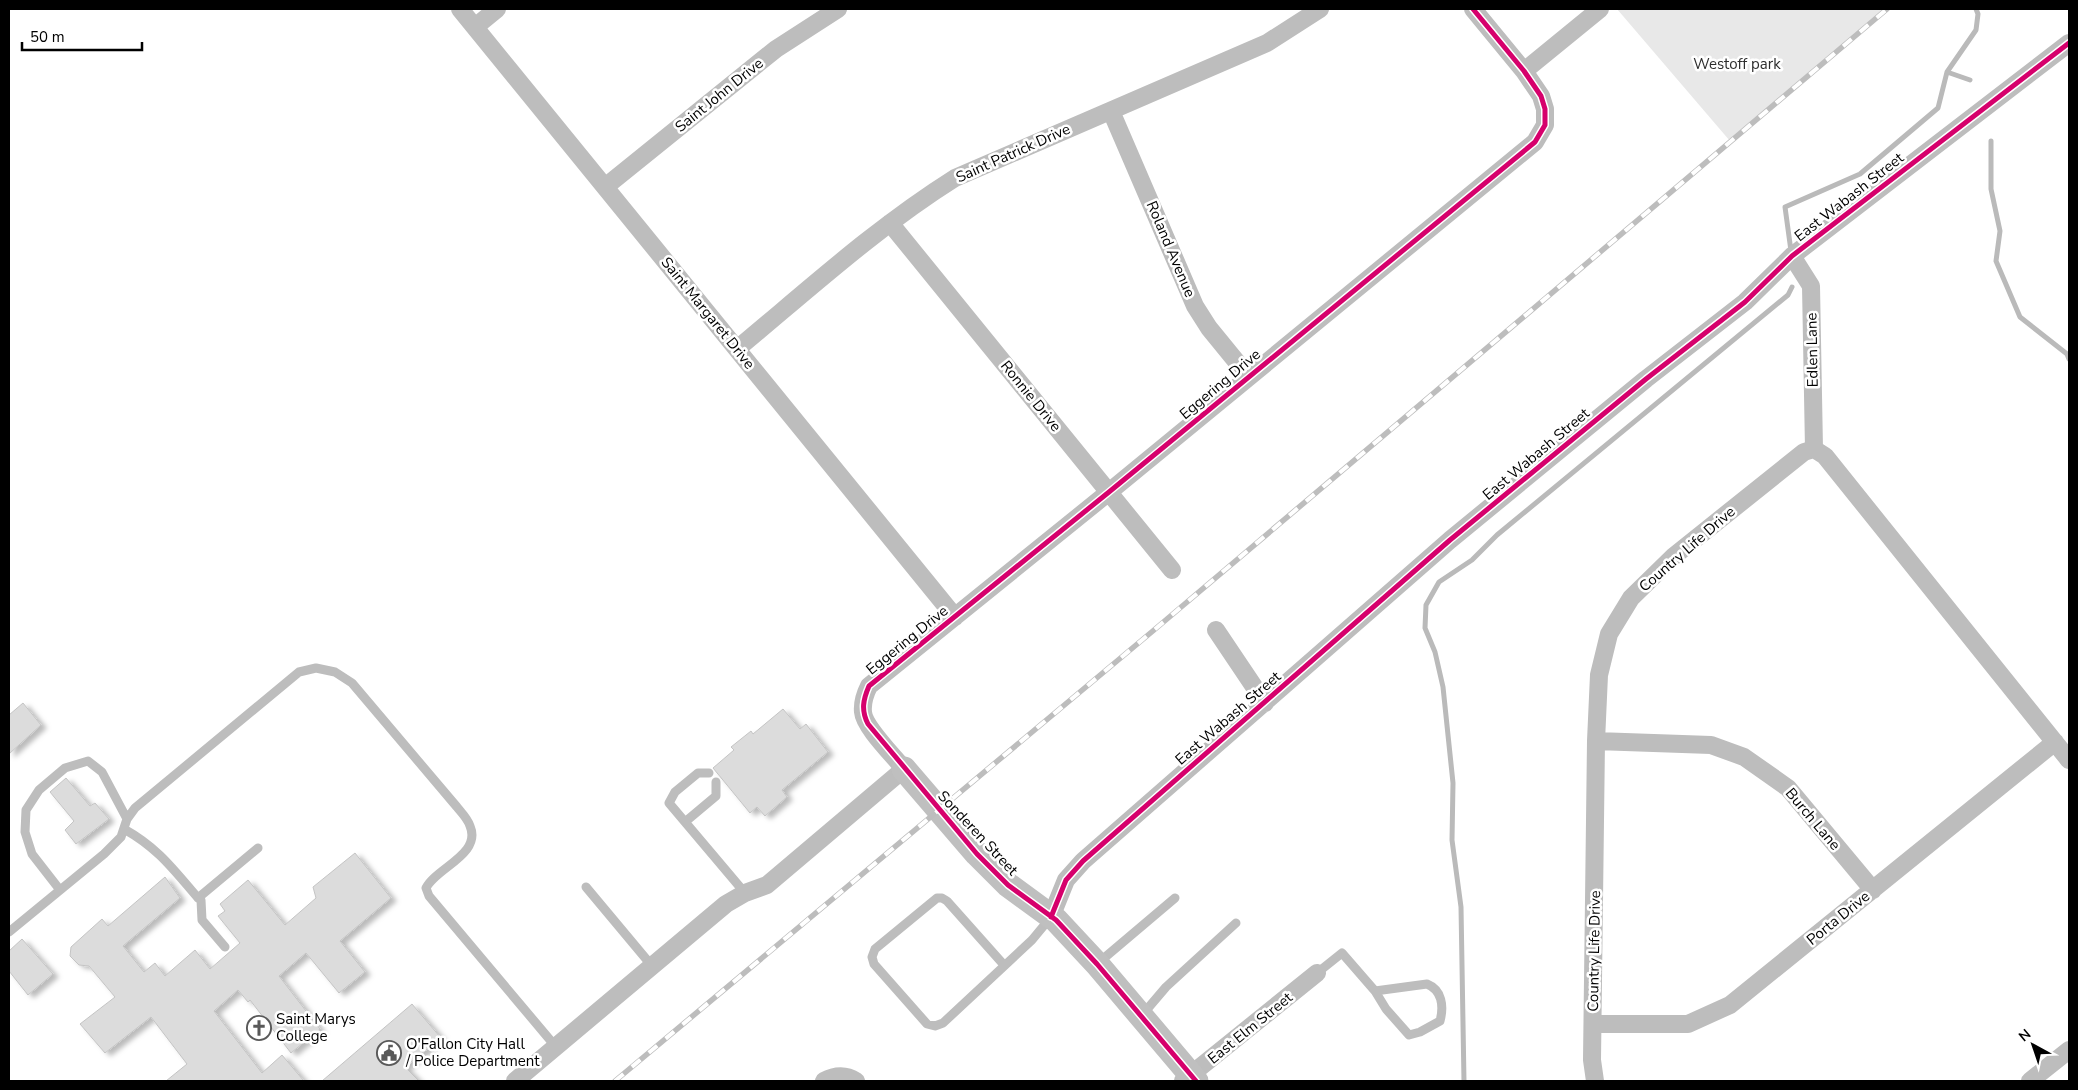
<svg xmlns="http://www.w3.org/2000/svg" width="2078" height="1090" font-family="'Nunito Sans',sans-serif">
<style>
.green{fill:#e8e8e8}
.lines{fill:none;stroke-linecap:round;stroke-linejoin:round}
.stream{stroke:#bababa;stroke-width:5}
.building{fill:#dcdcdc;stroke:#c4c4c4;filter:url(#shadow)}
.lane{stroke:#bdbdbd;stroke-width:9}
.street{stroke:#bdbdbd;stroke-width:18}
.secondary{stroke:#bfbfbf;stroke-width:25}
.rail-casing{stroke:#bdbdbd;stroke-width:5.5}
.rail{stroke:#fff;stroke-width:4;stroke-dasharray:11;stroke-linecap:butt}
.cycleway-casing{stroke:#fff;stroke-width:8}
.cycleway{stroke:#d6006c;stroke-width:5}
.labels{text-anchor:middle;stroke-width:5;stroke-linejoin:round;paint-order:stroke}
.park-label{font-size:15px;fill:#2d2d2d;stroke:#fff}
.street-label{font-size:15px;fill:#000;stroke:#fff}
.poi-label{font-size:15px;fill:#000;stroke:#fff;text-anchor:start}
</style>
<defs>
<filter id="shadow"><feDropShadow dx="5.5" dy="3" stdDeviation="2.5" flood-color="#0004"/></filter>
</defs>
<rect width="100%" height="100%" fill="#fff"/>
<path class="green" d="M1617,9H1891L1730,141Z"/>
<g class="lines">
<path class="stream" d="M1947,72L1970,80
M1991,141V189L2000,231L1996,261L2020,317L2067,354L2069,359
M1791,251L1785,207L1860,174L1938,108L1947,72L1976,30L1978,14L1976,9
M1464,1081L1461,907L1452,840L1453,783L1443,687L1435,652L1425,628L1426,605L1439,582L1472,560L1497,535L1788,295L1792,287"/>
</g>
<path class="building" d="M23,703L41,725L9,754V715Z
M783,709L800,729L806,724L828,752L782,790L787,797L765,816L757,807L750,813L713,768L734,750L731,747L751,731L753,734Z
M66,778L90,806L95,803L109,819L76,844L65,830L74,821L50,792Z
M355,853L391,898L340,941L365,972L339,993L306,953L279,976L320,1029L291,1053L250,1000L248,1002L238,990L214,1011L262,1073L282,1055L304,1081H166L187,1064L151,1017L105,1053L80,1024L115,997L89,966L79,965L70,956L71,947L102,919L108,926L165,877L180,898L123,946L144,972L155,963L165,976L195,950L210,969L240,943L218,916L225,911L220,904L248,880L285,925L316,898L313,887Z
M22,939L53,974L28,995L9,971V951Z
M412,1004L441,1038L405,1067L419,1081H322Z"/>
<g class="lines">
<path class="lane" d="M709,773H698L675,792L669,803L745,893
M685,822L716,796V782
M124,829C158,848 173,869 198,898L201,900L202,920L225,947
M586,887L652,966
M60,890L32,854L25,832L26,810L39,790L65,768L88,761L102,772L127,819
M198,898L258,848
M9,932L104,854L121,837L127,819L135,808L299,672L316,668L335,672L352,683L457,807C461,812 468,819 470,826C482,854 436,868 426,888L429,896L556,1047
M1097,964L1175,898
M1004,965L947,901L942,898H937L875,949L872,957L874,964L927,1024L935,1026L943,1023L1032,940L1051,917
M1317,973L1342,953L1375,991L1427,984C1442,990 1444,1006 1440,1021L1420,1032L1409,1035L1386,1009L1375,991
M1143,1014L1166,987L1236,923"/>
<path class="street" d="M460,9L955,617
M475,27L497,9
M1524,71L1600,9
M1111,111L1195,306L1209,328L1249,377
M605,187L776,49L838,9
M890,223L1172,570
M1792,256L1811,286L1814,449
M737,349C808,290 877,227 955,178L1267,43L1320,9
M1216,630L1265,703
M1596,741L1711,745L1744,757L1788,788L1873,890
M1051,917L1066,880L1083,861L1450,540L1646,379L1745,302L1792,256L2069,43
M1593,1024H1688L1730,1005L2055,742
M515,1081L726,904L745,893L767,885L904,769C894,756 864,727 863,712C862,702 865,694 869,686L1109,492L1535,142L1545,125V109L1541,96L1524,71L1473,9
M824,1081C835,1075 845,1074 856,1081
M1183,1081L1317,973
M1595,1081L1592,1060L1596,741L1599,675L1609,634L1631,598L1674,556L1804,452L1814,449L1825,456L2069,760
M2030,1081L2069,1050"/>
<path class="secondary" d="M904,769L977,854L1008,885L1056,920L1097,964L1196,1081"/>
<defs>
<path id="rail" d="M615,1081L1154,630L1887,9"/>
</defs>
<use href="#rail" class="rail-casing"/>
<use href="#rail" class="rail"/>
<defs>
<path id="cycleway" d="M1051,917L1066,880L1083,861L1450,540L1646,379L1745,302L1792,256L2069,43
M1196,1081L1097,964L1056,920L1008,885L977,854L868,724C861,710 863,700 869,686L1109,492L1535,142L1545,125V109L1541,96L1524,71L1473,9"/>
</defs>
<use href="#cycleway" class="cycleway-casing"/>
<use href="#cycleway" class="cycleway"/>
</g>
<defs>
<symbol id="church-ring" viewBox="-11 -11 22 22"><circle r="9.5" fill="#fff" stroke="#595959" stroke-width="1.5"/><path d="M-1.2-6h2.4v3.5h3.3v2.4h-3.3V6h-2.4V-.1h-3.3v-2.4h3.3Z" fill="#595959"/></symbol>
<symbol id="civic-ring" viewBox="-11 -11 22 22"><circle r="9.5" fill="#fff" stroke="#595959" stroke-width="1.5"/><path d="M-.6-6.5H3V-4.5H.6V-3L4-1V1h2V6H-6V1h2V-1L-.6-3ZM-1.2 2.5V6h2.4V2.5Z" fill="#595959"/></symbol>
</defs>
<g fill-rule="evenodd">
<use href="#church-ring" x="245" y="1014" width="28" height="28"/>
<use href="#civic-ring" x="375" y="1039" width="28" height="28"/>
</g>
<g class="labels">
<g class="park-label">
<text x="1737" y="69">Westoff park</text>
</g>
<g class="street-label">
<text transform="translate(719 95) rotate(-39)" y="5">Saint John Drive</text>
<text transform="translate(1013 153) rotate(-24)" y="5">Saint Patrick Drive</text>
<text transform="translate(1849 197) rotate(-38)" y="5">East Wabash Street</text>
<text transform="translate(1171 249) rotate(67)" y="5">Roland Avenue</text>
<text transform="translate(708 313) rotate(51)" y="5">Saint Margaret Drive</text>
<text transform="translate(1812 350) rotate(-91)" y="5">Edlen Lane</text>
<text transform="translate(1220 384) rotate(-40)" y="5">Eggering Drive</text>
<text transform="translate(1031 396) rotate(51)" y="5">Ronnie Drive</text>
<text transform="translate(1536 454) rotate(-40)" y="5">East Wabash Street</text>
<text transform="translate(1687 549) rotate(-41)" y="5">Country Life Drive</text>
<text transform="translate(907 640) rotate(-39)" y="5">Eggering Drive</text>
<text transform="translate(1228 718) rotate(-41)" y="5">East Wabash Street</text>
<text transform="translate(1813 819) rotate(50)" y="5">Burch Lane</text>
<text transform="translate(978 833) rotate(47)" y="5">Sonderen Street</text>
<text transform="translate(1838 918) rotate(-39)" y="5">Porta Drive</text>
<text transform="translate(1594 951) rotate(-89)" y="5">Country Life Drive</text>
<text transform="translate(1250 1028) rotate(-39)" y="5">East Elm Street</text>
</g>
<g class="poi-label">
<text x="276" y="1024">Saint Marys<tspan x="276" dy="17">College</tspan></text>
<text x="406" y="1049">O'Fallon City Hall<tspan x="406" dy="17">/ Police Department</tspan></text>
</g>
</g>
<rect width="2078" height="1090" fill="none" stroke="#000000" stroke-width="20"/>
<g transform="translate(2033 1045) rotate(320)" stroke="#ffffff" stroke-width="4" paint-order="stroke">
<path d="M0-4L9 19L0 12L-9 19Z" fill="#000000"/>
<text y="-8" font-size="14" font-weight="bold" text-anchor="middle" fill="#000000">N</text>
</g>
<path d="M22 42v8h120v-8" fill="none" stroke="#000000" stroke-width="2.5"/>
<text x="30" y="42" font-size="15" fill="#000000" stroke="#ffffff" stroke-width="4" paint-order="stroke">50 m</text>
</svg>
